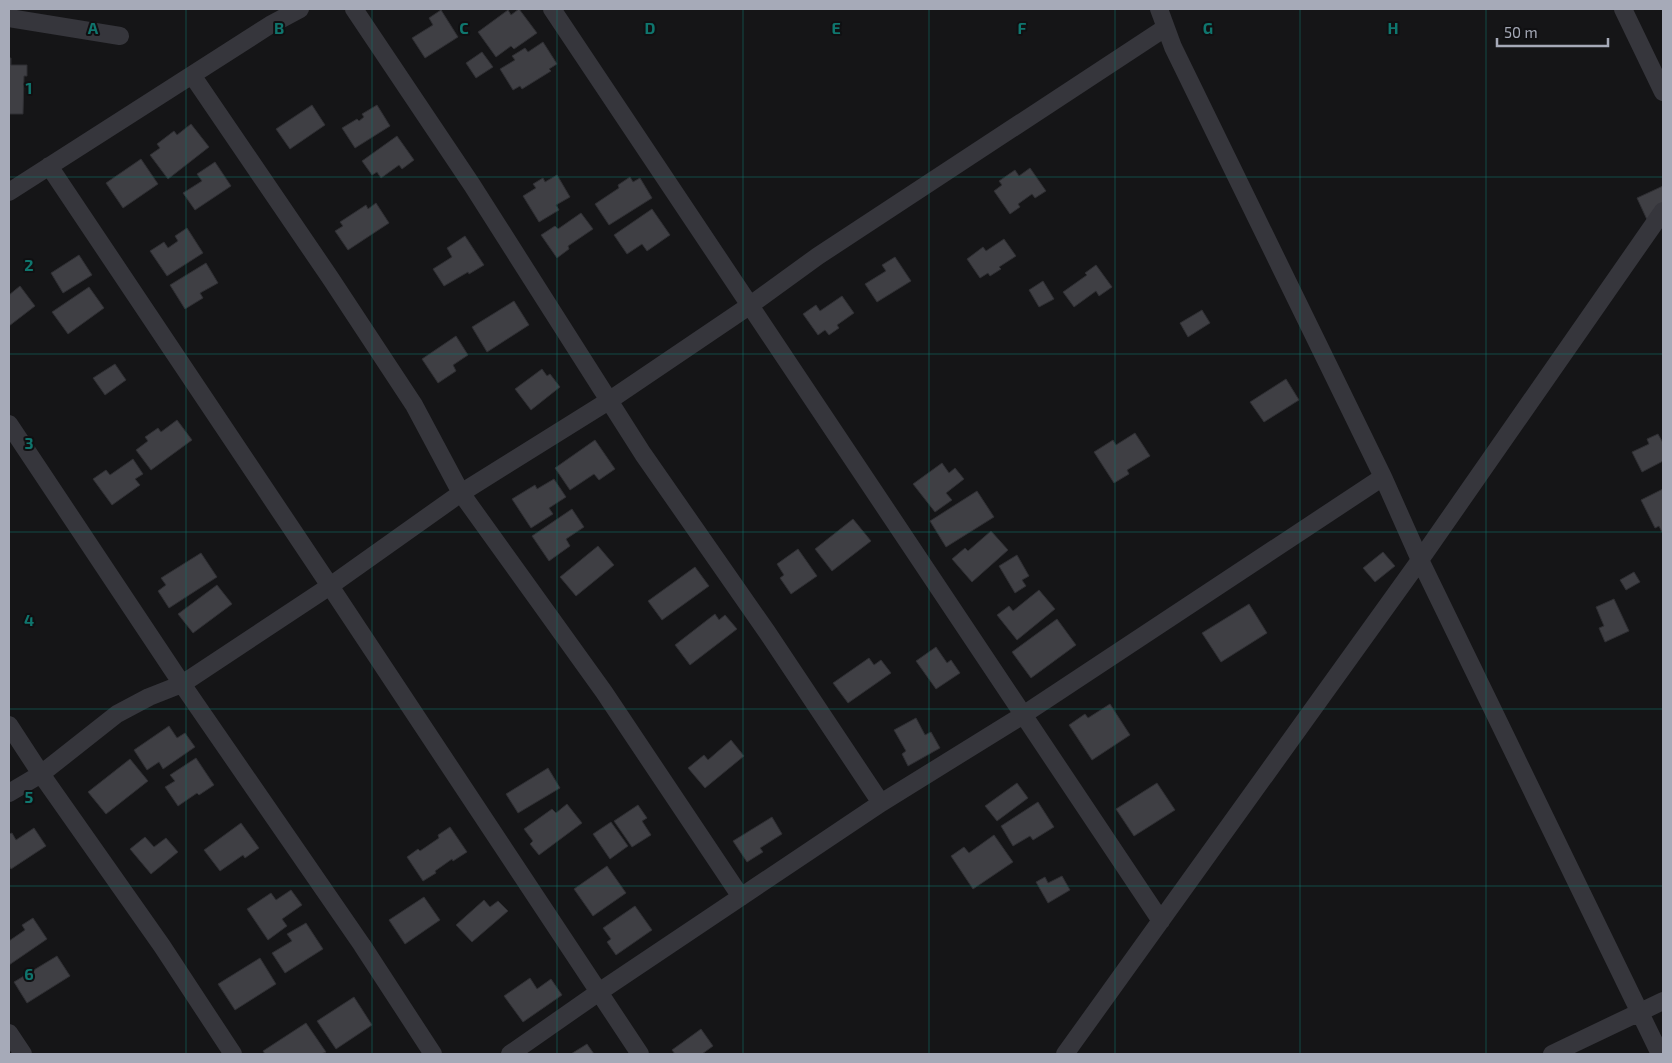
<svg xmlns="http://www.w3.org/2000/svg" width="1672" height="1063" font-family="'Exo 2',sans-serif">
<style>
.building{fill:#3f3f44;stroke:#2f2f33}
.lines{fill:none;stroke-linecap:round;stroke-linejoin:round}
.street{stroke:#36363c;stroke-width:18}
.grid{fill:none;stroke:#0f766e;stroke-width:1;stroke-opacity:0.55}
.grid-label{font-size:16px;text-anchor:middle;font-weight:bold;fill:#0f766e;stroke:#101012;stroke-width:4;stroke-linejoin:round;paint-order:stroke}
</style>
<rect width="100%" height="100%" fill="#151517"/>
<path class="building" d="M519,9L537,33L514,49L511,46L496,57L478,32L508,10L511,15Z
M441,10L458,37L425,58L412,38L433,25L429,18Z
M543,42L557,64L549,69L551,71L522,89L520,86L513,90L500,69L515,60L512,56L525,48L528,52Z
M482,52L493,67L476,78L466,63Z
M9,58H11V65H27V76H24L23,114H9Z
M312,105L325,125L290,149L276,129Z
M377,105L390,126L355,148L342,128L357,119L359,121L364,117L362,114Z
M191,124L209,147L168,179L150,155L160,148L157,144L174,131L177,135Z
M397,136L414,160L402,169L399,165L381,178L377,172L372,175L362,161Z
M141,159L158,184L123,208L106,183Z
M215,162L231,186L195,210L183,193L202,181L197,174Z
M1030,168L1046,191L1035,198L1032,194L1018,204L1020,207L1010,214L994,191L1002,185L999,181L1015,170L1019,176Z
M557,175L570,197L556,205L559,210L539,222L523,196L536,188L533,184L543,178L545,182Z
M630,177L633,182L640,178L652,198L609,225L595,204L619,188L618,185Z
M1663,186V217L1649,224L1637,198Z
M376,203L389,223L348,250L335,231L343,226L340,222L366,205L368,209Z
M652,209L670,235L647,251L642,244L627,254L614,235Z
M581,213L593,229L568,246L569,249L557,258L541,235L555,226L558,229Z
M187,228L203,253L167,276L150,251L164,242L168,248L178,241L175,236Z
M465,236L484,265L469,274L468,272L444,286L433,269L452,257L447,248Z
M1004,239L1016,256L999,267L1001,269L990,276L988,273L980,278L967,259L983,247L986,251Z
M79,255L92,275L63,293L51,273Z
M895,257L911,281L877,302L865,284L886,271L882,265Z
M206,263L218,283L200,293L203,298L185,309L170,285Z
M1096,265L1112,287L1099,296L1096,291L1074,307L1063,292L1087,275L1085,273Z
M1043,281L1054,299L1039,307L1029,290Z
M20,286L35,306L9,326V295Z
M89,287L104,308L68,334L52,312Z
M842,296L854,313L837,325L839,328L829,335L825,330L818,335L803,314L816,305L820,311Z
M514,301L529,325L487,352L472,327Z
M1202,310L1210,323L1188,337L1180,323Z
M456,336L468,355L453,365L456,371L438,383L422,359Z
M115,364L126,380L105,395L93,378Z
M542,369L547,376L550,374L560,387L531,410L515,389Z
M1286,379L1299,400L1264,422L1250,402Z
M177,420L192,440L151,470L136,450L148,441L145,437L158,428L161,432Z
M1135,433L1150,456L1127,470L1129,474L1114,483L1094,452L1113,440L1116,445Z
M1658,434L1663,443V461L1642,472L1632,452L1649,444L1647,439Z
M595,440L615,469L599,480L594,474L570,490L555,468Z
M133,459L143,474L135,479L140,485L112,505L93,479L106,470L110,475Z
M942,463L949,473L955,468L964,479L946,493L952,500L935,512L913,484Z
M554,479L566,497L549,508L553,514L531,528L512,499L535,485L537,489Z
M1663,489V534L1659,526L1655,528L1641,500Z
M977,491L994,517L946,547L930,521Z
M572,509L584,527L566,539L570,546L549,561L532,536Z
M853,519L871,541L832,571L815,549Z
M991,531L1008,550L972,582L952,559L965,548L968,551Z
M598,546L614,565L576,596L560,577Z
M798,549L817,576L791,594L780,578L784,575L777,564Z
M1383,552L1395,566L1375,582L1363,568Z
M201,553L217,577L169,608L158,591L166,585L161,578Z
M1017,555L1029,576L1022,580L1026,586L1015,593L999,566Z
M695,567L709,586L662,620L648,601Z
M1634,572L1640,582L1626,590L1620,580Z
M217,585L232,604L193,633L178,614Z
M1039,590L1055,609L1017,640L997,615L1009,606L1013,611Z
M1614,599L1629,631L1605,642L1599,628L1604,626L1596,607Z
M1249,604L1267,633L1221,662L1202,633Z
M715,614L719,620L725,615L737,629L690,665L675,645Z
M1057,619L1076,645L1031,678L1012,652Z
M936,647L947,663L951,660L960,673L936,689L916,661Z
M869,658L874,665L881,660L891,673L848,703L833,683Z
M1110,704L1130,735L1092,760L1069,725L1085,714L1088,718Z
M916,718L925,735L931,732L940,748L908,766L902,754L906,751L894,730Z
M169,726L177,738L185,733L195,747L163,769L159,762L147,770L134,750Z
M731,740L744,756L705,788L688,768L704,755L708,760Z
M196,758L214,785L199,795L197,793L178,806L165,787L175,781L170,775Z
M130,759L148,781L106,814L88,792Z
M548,768L560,788L518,813L506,794Z
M1017,783L1028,798L997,821L985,806Z
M1157,783L1175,810L1134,836L1116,809Z
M1038,802L1054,827L1033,840L1030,836L1013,846L1001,826Z
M567,804L582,823L539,855L530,844L533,841L524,829L552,809L556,813Z
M638,805L647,818L642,821L651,835L632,847L614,821Z
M772,817L782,834L760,848L763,852L747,862L733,841Z
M611,822L628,846L610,859L593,834Z
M241,823L259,848L245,858L243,855L220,871L204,850Z
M450,827L467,852L453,861L452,859L435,871L436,873L423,881L407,857L418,849L420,851L439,838L438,835Z
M34,828L46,846L11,869L9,866V834L12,833L16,840Z
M994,835L1013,862L973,889L951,856L964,847L969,853Z
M145,837L154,847L166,838L178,852L151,874L130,849Z
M607,866L626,893L593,916L574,889Z
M1062,876L1070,890L1048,903L1036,882L1045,877L1048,883Z
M291,890L302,905L282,919L287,926L268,940L247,909L271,893L276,900Z
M424,897L440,920L405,944L389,920Z
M484,900L490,907L498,901L508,911L472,942L456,925Z
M635,906L652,930L616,955L607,942L611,939L603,928Z
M33,918L47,939L9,965V941L25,930L22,925Z
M306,923L323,949L285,973L272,953L292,941L287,934Z
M57,956L70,976L27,1003L14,982Z
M260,958L276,984L235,1010L218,984Z
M530,978L537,989L551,979L562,995L523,1022L504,996Z
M354,997L372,1025L336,1049L317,1021Z
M306,1023L326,1052L321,1054H265L263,1051Z
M701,1029L713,1046L702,1054H675L672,1050Z
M587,1044L594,1054H571Z"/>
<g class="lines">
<path class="street" d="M354,9L472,185L643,454L767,632L881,803
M552,9L1161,921
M1159,9L1173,47L1383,477L1420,560L1660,1054
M1623,9L1663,92
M9,18L120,36
M192,75L331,279L414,405L461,493L604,692L741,897
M49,166L330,586L640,1054
M9,192L270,25L300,9
M9,424L182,684L362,945L433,1054
M9,725L41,774L162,946L233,1054
M9,793L41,774L117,714L149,697L182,684L330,586L461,493L610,400L749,306L818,256L1165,28
M9,1033L23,1054
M510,1054L599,992L881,803L1023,715L1383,477
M1065,1054L1420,560L1663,211
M1552,1054L1663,1001"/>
</g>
<path class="grid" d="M186,9V1054M372,9V1054M557,9V1054M743,9V1054M929,9V1054M1115,9V1054M1300,9V1054M1486,9V1054M9,177H1663M9,354H1663M9,532H1663M9,709H1663M9,886H1663"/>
<g class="grid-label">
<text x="93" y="34">A</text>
<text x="279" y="34">B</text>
<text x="464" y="34">C</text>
<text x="650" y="34">D</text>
<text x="836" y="34">E</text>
<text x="1022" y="34">F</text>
<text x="1208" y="34">G</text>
<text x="1393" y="34">H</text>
<text x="29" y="94">1</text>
<text x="29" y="271">2</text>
<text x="29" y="449">3</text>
<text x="29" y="626">4</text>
<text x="29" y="803">5</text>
<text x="29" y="980">6</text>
</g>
<rect width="1672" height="1063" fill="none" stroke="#a6aab8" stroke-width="20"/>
<path d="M1497 38v8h111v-8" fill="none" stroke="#a6aab8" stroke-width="2.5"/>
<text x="1504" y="38" font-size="15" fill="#a6aab8" stroke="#101012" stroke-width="4" paint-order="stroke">50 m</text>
</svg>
